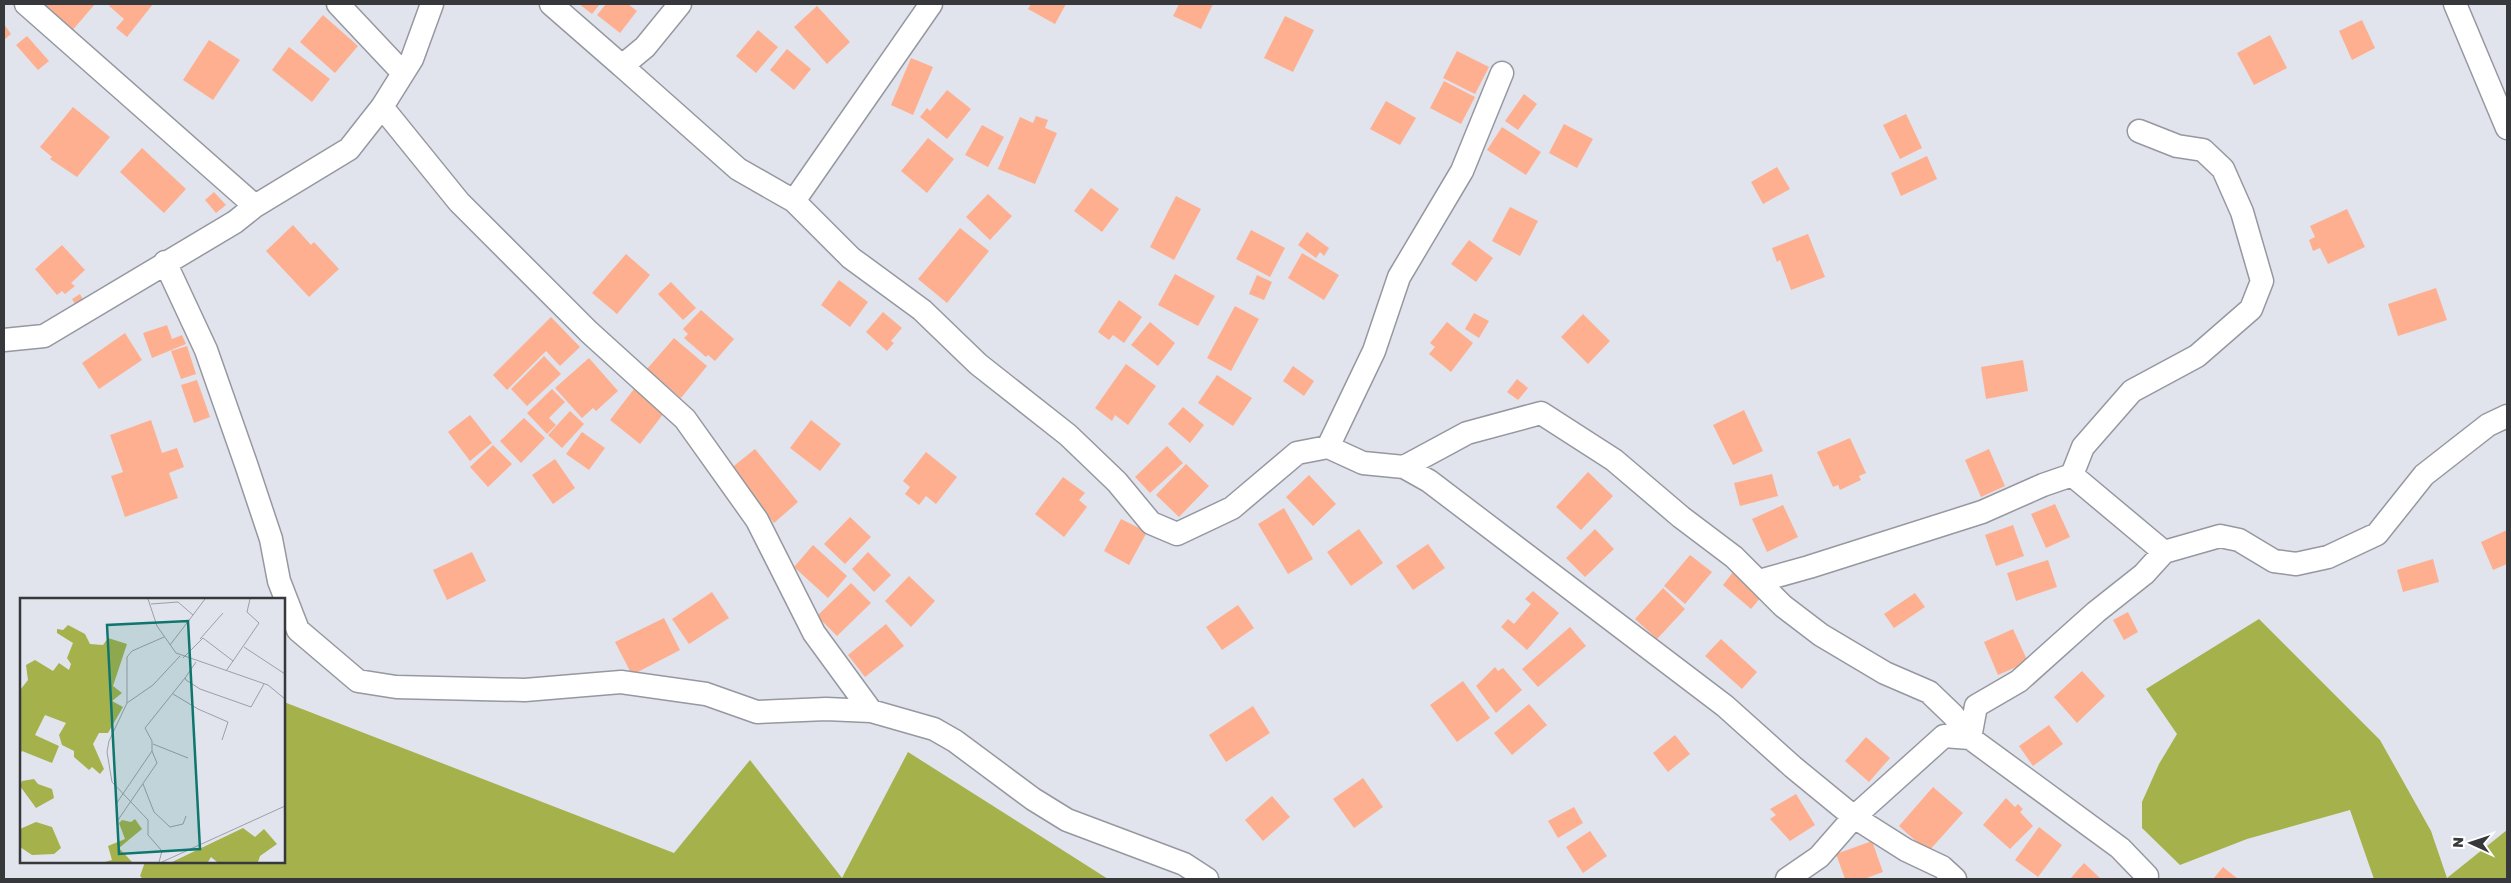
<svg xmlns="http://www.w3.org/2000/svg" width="2511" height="883" font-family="'Golos Text',sans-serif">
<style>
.forest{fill:#a5b14b}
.building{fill:#feaf90}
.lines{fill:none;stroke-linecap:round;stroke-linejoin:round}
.minor-casing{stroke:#9598a0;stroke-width:25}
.minor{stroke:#fff;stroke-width:22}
.inset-road{fill:none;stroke:#9d9fa6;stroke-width:1}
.view{fill:#0f766e;fill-opacity:0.15;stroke:#0f766e;stroke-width:2.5}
.inset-edge{fill:none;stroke:#36383b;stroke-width:2.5}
</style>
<rect width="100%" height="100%" fill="#e1e4ed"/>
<path class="forest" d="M2259,619L2380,740L2431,831L2447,878L2507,830V879H2374L2350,810L2247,839L2180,865L2142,828V802L2159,764L2177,734L2146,689Z
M284,702L674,853L750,760L842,878L908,752L1108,879H143L140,876L145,862H284Z"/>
<path class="building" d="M41,4H95L71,32Z
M111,4H153L127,37L116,28L124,19L109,6Z
M579,4H600L592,14Z
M606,4H628L637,11L620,33L597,15Z
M1031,4H1066L1055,24L1028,9Z
M1179,4H1213L1201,29L1173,16Z
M817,6L850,42L827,64L794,27Z
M323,15L358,46L335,73L300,42Z
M1285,16L1314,30L1293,72L1264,58Z
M2362,20L2375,48L2352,60L2339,31Z
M4,24L11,34L4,40Z
M758,30L778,47L756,73L736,56Z
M2270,35L2287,68L2254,85L2237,53Z
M27,36L49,61L38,70L16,45Z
M209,40L240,60L213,100L183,80Z
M289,47L330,79L312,102L272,70Z
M787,49L811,69L794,90L770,70Z
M1457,51L1489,67L1475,94L1443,78Z
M911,58L933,67L913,115L891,105Z
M1444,81L1475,97L1461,124L1430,108Z
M947,90L971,109L947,139L920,117L927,108L930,111Z
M1524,94L1537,104L1518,130L1505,121Z
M1386,101L1416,118L1400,145L1370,129Z
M73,107L110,137L77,177L50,159L52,157L40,147Z
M1906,114L1922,148L1900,159L1883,125Z
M1036,116L1048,120L1045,128L1057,133L1035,184L998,169L1020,117L1033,123Z
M1564,124L1593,139L1577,168L1549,153Z
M982,125L1004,137L988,167L965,155Z
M1502,127L1541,152L1526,175L1487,150Z
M928,138L954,159L927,193L901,171Z
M142,148L186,189L164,213L120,172Z
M1927,156L1937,179L1901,196L1891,173Z
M1777,167L1790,189L1763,204L1751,182Z
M1091,188L1119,209L1102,232L1074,211Z
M214,192L226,205L216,213L205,200Z
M988,194L1012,216L990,240L966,217Z
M1176,196L1201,209L1174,260L1150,247Z
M1510,207L1538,221L1520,256L1492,241Z
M2347,209L2365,247L2328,264L2320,248L2313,251L2309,240L2315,237L2310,226Z
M293,225L311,245L314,242L339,269L309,297L266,251Z
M960,228L989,251L947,303L918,279Z
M1251,230L1285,248L1270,277L1236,259Z
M1307,232L1329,248L1324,256L1320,252L1316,258L1298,245Z
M1808,234L1825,277L1791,290L1780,260L1777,262L1772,248Z
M1469,240L1493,258L1476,282L1451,264Z
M62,245L85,270L71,283L75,286L65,294L62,291L57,295L35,269Z
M1302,253L1339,275L1324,300L1288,278Z
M626,254L650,275L617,314L592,293Z
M1175,274L1215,296L1198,326L1158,305Z
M1257,275L1272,282L1264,300L1249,294Z
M839,280L868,302L850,327L821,305Z
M671,282L696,308L683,320L658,294Z
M2436,288L2447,320L2398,336L2388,304Z
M80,294L86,305L79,310L72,299Z
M1119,300L1142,317L1124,343L1113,335L1109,340L1098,332Z
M1235,306L1259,319L1231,371L1207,358Z
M701,310L734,339L715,361L708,355L706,357L684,338L688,334L683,329Z
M883,312L902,328L891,341L894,343L887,351L866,332Z
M1474,313L1489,321L1479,338L1465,329Z
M1583,314L1610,341L1588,364L1561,337Z
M551,317L580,347L560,366L546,351L507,390L493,375Z
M1150,322L1175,343L1158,366L1131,345Z
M1447,322L1473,343L1451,372L1429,354L1435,347L1430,343Z
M167,325L172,339L182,335L186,344L152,358L143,333Z
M125,333L142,360L99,389L82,363Z
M674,338L707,366L681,398L647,369Z
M187,346L196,374L181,379L171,351Z
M544,356L561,374L527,406L511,389Z
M589,358L618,391L596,411L593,408L582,418L555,388Z
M2023,360L2028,391L1986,399L1981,367Z
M1126,364L1156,386L1128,425L1115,415L1112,421L1095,408Z
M1293,366L1314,381L1304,396L1283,381Z
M1217,375L1252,398L1233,426L1198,403Z
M1517,379L1528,388L1518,400L1507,392Z
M197,380L210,417L194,423L181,385Z
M552,389L565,402L549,418L556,425L547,434L527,413Z
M634,389L664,413L640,444L610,420Z
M1183,407L1204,425L1190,443L1168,424Z
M1744,410L1763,451L1733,465L1713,425Z
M570,411L584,424L562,448L548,435Z
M470,415L492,443L470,461L448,432Z
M524,418L545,438L521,463L500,441Z
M151,420L162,453L177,448L184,467L169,473L178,498L125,517L111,476L123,472L110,435Z
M811,420L841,444L820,471L790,448Z
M582,432L605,448L589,470L566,454Z
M1850,438L1866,473L1859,476L1861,480L1840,490L1838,485L1833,487L1817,452Z
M493,445L512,464L488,487L470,467Z
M1167,446L1183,463L1150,493L1135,477Z
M755,449L798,502L774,523L730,469Z
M1989,449L2005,486L1981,497L1965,460Z
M926,452L957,477L936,504L926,496L919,505L905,494L910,487L903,481Z
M555,459L575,488L553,504L532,475Z
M1186,464L1209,486L1179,517L1156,495Z
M1588,472L1613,496L1581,530L1556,507Z
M1772,474L1778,496L1740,506L1734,483Z
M1309,475L1336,504L1313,526L1286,497Z
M1063,477L1085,493L1079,500L1087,507L1064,537L1035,514Z
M2055,504L2070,537L2046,548L2031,514Z
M1783,505L1798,537L1767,552L1752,519Z
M1284,508L1313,559L1288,574L1258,524Z
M850,517L871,537L845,564L824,544Z
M1121,519L1147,532L1129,565L1104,551Z
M2013,525L2024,556L1996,566L1985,535Z
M1359,529L1383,563L1351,586L1327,552Z
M1595,529L1614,549L1585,577L1566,558Z
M2507,530V564L2493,570L2481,542Z
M1428,544L1445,568L1413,590L1396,566Z
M813,545L847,576L828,598L794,567Z
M472,552L486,581L447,600L433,570Z
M868,552L891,575L874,592L852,569Z
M1690,555L1712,572L1685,604L1664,586Z
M2433,559L2439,582L2403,592L2397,570Z
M2048,560L2057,587L2016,601L2007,573Z
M1733,572L1762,596L1751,609L1723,585Z
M909,576L935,601L911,627L885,601Z
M851,583L871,603L837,636L817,616Z
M1663,588L1685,609L1657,639L1635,619Z
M1533,591L1559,613L1527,650L1501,627L1508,619L1514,624L1531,604L1525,599Z
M712,592L729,618L689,644L672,619Z
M1915,593L1925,607L1894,628L1884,614Z
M1238,605L1254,628L1222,650L1206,627Z
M2128,612L2138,632L2124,640L2113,620Z
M664,618L680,650L632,675L615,642Z
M886,624L904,646L865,677L848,655Z
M1570,627L1586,646L1538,687L1522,669Z
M2013,629L2028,662L1998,675L1984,642Z
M1721,639L1757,672L1742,689L1705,656Z
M1495,667L1498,671L1503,668L1522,690L1496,713L1476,686Z
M2082,671L2105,696L2077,723L2054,697Z
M1463,681L1490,718L1457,742L1430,705Z
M1529,704L1547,725L1512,755L1494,733Z
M1253,706L1270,733L1226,762L1209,735Z
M2049,725L2063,744L2033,766L2019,746Z
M1675,735L1690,754L1668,772L1653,753Z
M1866,737L1890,758L1869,782L1845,761Z
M1363,778L1383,807L1354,828L1333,799Z
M1933,787L1963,813L1928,852L1899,826Z
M1796,794L1815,825L1790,841L1770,819L1776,815L1770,809Z
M1272,796L1290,817L1263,841L1245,820Z
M2006,798L2015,807L2018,804L2023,809L2020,812L2033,826L2010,849L1983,825Z
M1574,807L1583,823L1558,838L1548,821Z
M2039,827L2062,845L2038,877L2015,860Z
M1590,831L1607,856L1583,873L1566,847Z
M1872,841L1883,872L1864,879H1845L1836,854Z
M2084,863L2101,879H2070Z
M2223,867L2238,879H2213Z"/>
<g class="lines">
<defs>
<path id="minor" d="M26,4L255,206
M338,4L403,73
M551,4L622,66L645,47L680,4
M2455,4L2507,128
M622,66L738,169L794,201L851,258L922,310L978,364L1068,435L1117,482L1151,523L1177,534L1232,508L1297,453L1328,447L1363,463L1404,467L1429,481L1725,706L1793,767L1854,817L1906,850L1942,867L1955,879
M382,107L459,202L589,332L685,419L757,520L814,633L871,711
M794,201L931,4
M165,262L206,350L246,464L271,539L279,581L298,630L358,681L396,687L525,690L621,682L706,694L757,712L826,709L871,711L934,729L955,741L1033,799L1067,820L1184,864L1207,879
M4,340L44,336L235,222L255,206L349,149L382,107L412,59L432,4
M1328,447L1374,351L1399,277L1462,171L1502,73
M1404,467L1467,433L1541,413L1614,460L1681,517L1734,557L1783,606L1821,635L1885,673L1929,692L1953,715L1970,738L2120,848L2147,876
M2072,475L2164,552
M1759,581L1809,567L1982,512L2043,485L2072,475L2083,447L2132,391L2197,356L2251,309L2262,281L2242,212L2223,169L2203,150L2177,146L2139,131
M1787,879L1819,857L1854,817L1944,736L1970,738L1976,706L2019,681L2096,612L2144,574L2164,552L2220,536L2239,540L2274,561L2296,564L2328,557L2377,534L2424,475L2488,425L2507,416"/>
</defs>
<use href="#minor" class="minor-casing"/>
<use href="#minor" class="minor"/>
</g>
<g transform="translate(20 598)">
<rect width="265" height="265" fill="#e1e4ed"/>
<path d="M48,27L65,36L70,46L83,47L88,40L107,46L93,88L102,95L92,103L103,109L88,135H79L73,146L84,171L80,176L72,169L69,172L54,159V153L42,147L39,137L46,125L25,117L15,137L39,148L32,165L2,153L0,156V92L8,82L6,67L15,62L33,73L39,65L49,72L51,66L47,60L53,45L37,35V31L43,32ZM14,181L18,186L32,191L34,200L16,210L0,188L2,183ZM115,221L122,231L99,250L112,264H85L92,262L88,248L105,241L99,225L102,222L111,224ZM16,224L32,229L41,250L34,256L12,257L0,249V231ZM223,230L235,239L244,231L257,246L240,258L238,264H197L191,259L188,264H152Z" fill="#a5b14b"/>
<path class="inset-road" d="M128,1L137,28L156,55L248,87L265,101M131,6L158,4L173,17L150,47M173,17L185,1M180,41L203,15M224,49L265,76M163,60L183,40L213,63L206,73M213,63L239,25L227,14L230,1M176,64L165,80L166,82L180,91L231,109L244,86M153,96L178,111L208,124L202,142M107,105L133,87L160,58M133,146L168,160M123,186L134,214L150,229L163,226L166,218M96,206L132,153V143L125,130L165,80M98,222L137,165L132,153M139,264L142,253L128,237V222L92,184L87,154L89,143L107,105V59L112,53L144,39M142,264L265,208"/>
<path class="view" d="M168,23L180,251L99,256L87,27Z"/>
<rect width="265" height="265" class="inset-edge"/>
</g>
<rect width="2511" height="883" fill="none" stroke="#36383b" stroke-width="10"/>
<g transform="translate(2471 843) rotate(273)" stroke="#ffffff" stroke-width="4" paint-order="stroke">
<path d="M0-4L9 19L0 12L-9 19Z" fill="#36383b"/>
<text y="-8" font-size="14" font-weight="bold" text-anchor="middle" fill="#36383b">N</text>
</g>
</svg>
